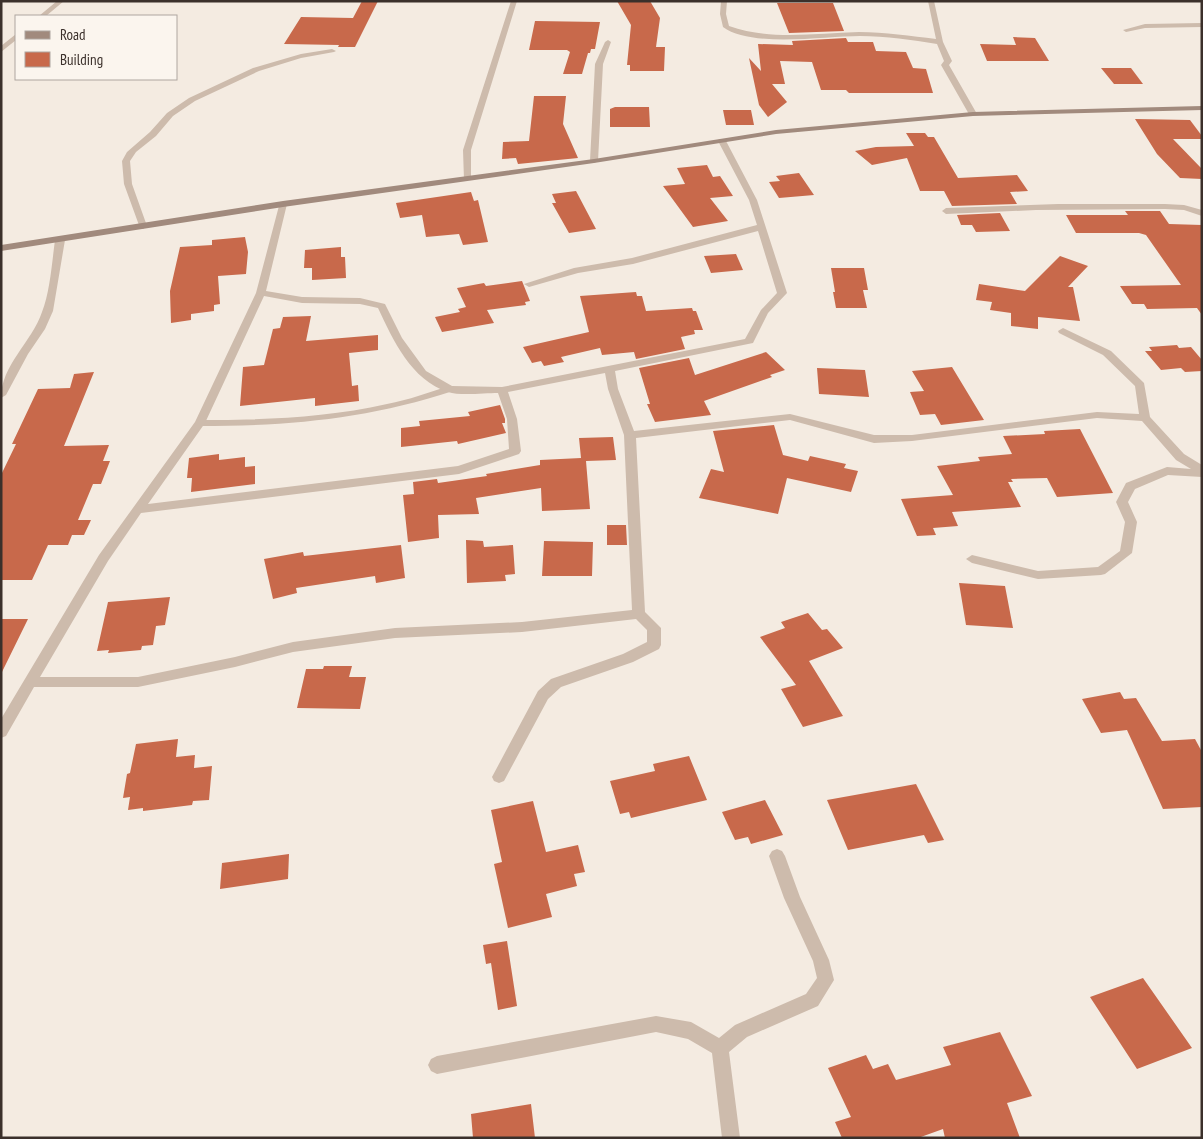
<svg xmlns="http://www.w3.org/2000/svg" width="1203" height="1139" font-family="'PT Sans Narrow',sans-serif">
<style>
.building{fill:#c8694b}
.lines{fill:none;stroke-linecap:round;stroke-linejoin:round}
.lane{fill:#cdbbac;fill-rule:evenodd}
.street{fill:#cdbbac;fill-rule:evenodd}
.secondary{fill:#a18a7d;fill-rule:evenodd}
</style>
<rect width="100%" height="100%" fill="#f4ebe1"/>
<path class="building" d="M362,1H378L355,47H338L339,45L284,44L301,17L353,18Z
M617,1H650L660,18L656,47H665L664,71H630V65H627L631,25Z
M777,3H833L844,31L789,33Z
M535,21L600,22L595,49H591L590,53H588L582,74H563L570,52L567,50H529Z
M1013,37L1035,38L1049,61H987L980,44L1016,45Z
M846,38L848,42H873L876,51L906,52L913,68L926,69L933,93H849L846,90H821L812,62L780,61L785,84H772L787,102L768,117L759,105L749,58L761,71L758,44L793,45L792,41Z
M1101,68H1131L1143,84H1114Z
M534,96H566L563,124L578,158L518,164L516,158L502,159L503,142L529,141Z
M615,107H649L650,127H610V109Z
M723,110H751L754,125H726Z
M1135,119L1190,120L1202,136V139H1173L1202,169V179L1180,178L1157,154Z
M906,133H925L928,137H934L958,178L1017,175L1028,191L1010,192L1017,204L952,206L944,191H920L907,158L872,165L855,151L876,147L914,146Z
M707,165L713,177L720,176L733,196L710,198L728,221L693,227L663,186L685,184L677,168Z
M799,173L814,195L779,198L769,182L780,181L776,176Z
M576,191L596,229L569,233L552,203H556L552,194Z
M471,192L474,201L478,200L488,242L463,245L459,234L426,237L422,215L400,218L396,203Z
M1125,211H1160L1169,224L1202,225V315L1197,308L1147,309L1144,304H1132L1120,286L1181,285L1146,235L1139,233H1076L1066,215H1128Z
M1000,213L1010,231L976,232L972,225H961L957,215Z
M245,237L248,252L246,274L218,276L220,304L214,305V311L191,314V320L171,323L170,291L180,247L212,245V240Z
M341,247V257H345L346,278L312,280V268H304L305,250Z
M736,254L743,270L711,273L704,256Z
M1060,256L1088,266L1068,287H1073L1080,321L1038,317V329L1011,326V313L990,310L992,302L976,300L979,284L1025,291Z
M831,268H864L868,290H863L867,308H836L833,292H835Z
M522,281L530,301L525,302L526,305L487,310L494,323L442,332L435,317L460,312L458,309L466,307L457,288L484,283L486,286Z
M636,292L637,296H642L646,311L692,308L693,311H696L703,330H694L695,334L681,337L685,349L636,359L634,352L602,355L600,348L561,357L564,362L544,366L541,361L532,363L523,347L589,332L580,296Z
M311,316L306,341L378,335V350L349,353L352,386L358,385L359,401L315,406V398L240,406L243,367L264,365L273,329L280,328L283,317Z
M1177,345L1179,348L1191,347L1202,360V371L1185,372L1181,368L1161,370L1145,351H1152L1149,347Z
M766,352L785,370L770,375L772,377L704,401L711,415L655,422L647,404H650L639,368L689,358L695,375Z
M952,367L984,420L941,425L935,414L920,415L910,392L924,391L912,371Z
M817,368L865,370L869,397L819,394Z
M94,372L64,446L109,445L103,461H110L101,484H93L78,520H91L84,535H72L68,545H48L32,580H1V475L16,444H12L38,389L70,388L74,374Z
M500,405L505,419V423H502L506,433L458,444L457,441L401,447V428L420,426L419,421L470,416L468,412Z
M774,425L783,455L808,461L810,456L846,464L844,468L858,471L851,492L787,478L778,514L699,498L711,469L724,472L713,431Z
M1080,429L1113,493L1057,497L1047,478L1011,479L1013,482H1008L1021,507L952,512L958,526L933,528L936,535L917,536L901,499L953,495L937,466L980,461L978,457L1012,454L1003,436L1045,434L1044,431Z
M613,437L616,460L586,461L590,509L542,511L541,488L476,498L479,514L438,515L439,538L408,542L403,495L414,494L413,482L437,479L438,483L487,476L486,474L540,465V460L581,458L579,438Z
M219,454V460L245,457V467L255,466V484L191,492L192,478H187L189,458Z
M607,525H626L627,545H607Z
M466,540L483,541L484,547L513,545L515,574L505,575L506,581L467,583Z
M544,541L593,542L592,576H542Z
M401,545L405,578L376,583L375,576L296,588L297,593L273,599L264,559L303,552L304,556Z
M959,583L1005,586L1013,628L966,625Z
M170,597L165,625L156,626L153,645L142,646L141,650L108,653L109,650L97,651L108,602Z
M808,613L822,630L827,629L843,648L809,661L843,716L803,727L781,689L796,685L760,637L785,628L781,622Z
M1,619H28L1,674Z
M324,666H352L349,677H366L360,709L297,708L306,669H323Z
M1120,692L1124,699L1136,698L1162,741L1195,739L1202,752V807L1163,809L1127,730L1101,733L1082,699Z
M178,739L176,757L195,755L194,768L212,766L209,800L193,801L192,805L143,811V808L128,810L130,797L123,798L127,774L130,773L136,744Z
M689,756L707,800L631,818L629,812L620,814L610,781L655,771L653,764Z
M916,784L944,840L928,843L924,835L848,850L827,800Z
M765,800L783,835L751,844L748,837L735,840L722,812Z
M533,801L546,852L578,845L585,872L574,874L577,886L546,894L552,917L508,928L494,864L502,862L491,810Z
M289,854L288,879L220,889L222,863Z
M507,941L517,1006L498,1010L491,963L486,964L483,945Z
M1143,978L1192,1048L1137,1069L1090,997Z
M1000,1032L1032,1096L1007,1103L1020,1138H945L943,1129L918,1138H842L835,1122L851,1117L828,1068L866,1055L873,1069L888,1064L896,1080L951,1065L943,1047Z
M531,1104L535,1138H473L471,1114Z"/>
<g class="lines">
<path class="lane" d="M450,386L454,389L453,391C367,419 290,426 200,426L196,423L200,420C263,420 325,418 387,404C409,400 429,392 450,386Z"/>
<path class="street" d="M57,1H64L46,16H39Z
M511,1H517L471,150V178L464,180L463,150Z
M721,1H727L726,14L729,26C771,41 816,33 859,32C885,32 911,36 936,39L928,1H934L943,42L952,61L949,65L977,114L970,116L941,65L944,61L937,44C912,40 886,36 860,36C825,36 751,48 723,27L720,14Z
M1202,23V27L1145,28L1126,32L1123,30L1145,24Z
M16,34V40L1,52V46Z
M608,40L611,42L603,64L598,161L594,163L590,161L595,64L605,42Z
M332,49L336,51L334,52L301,58L259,71L195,101L173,116L156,136L136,152L130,161L132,184L147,226L143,229L140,228L124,184L122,161L127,152L150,132L167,113L189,98L253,68L301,54Z
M719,139L726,141L757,200L787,293L768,313L753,343L615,371L618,389L634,431L790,414L874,435H912L1097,412L1139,414L1135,386L1103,355L1059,333L1058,331L1063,328L1111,351L1144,383L1150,417L1184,454L1202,465V477L1168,475L1135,489L1128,502L1137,522L1132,553L1105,574L1101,575L1038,579L972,563L966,559L972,555L1038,571L1098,567L1120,551L1125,522L1116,502L1126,483L1167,467L1191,469L1176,460L1142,421L1097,418L912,441L874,443L790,420L636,438L645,612L661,628V645L659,649L633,662L561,687L548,699L504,781L499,783L494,781L492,777L538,691L551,679L623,654L647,642V630L636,619L522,632L395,638L293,652L235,667L138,687H34L6,736L1,738V719L99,555L195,422L256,293L280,202L287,204L266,291L302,297L360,298L385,304L402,338L426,371L452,386L502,387L745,339L761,310L777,293L758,231L633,264L578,273L529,287L524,284L574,268L632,258L757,225L749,200L718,141ZM264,296L302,303L360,304L378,308C393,340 411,380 448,392C460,396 484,393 498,393L507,419L509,449L458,466L148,504L205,423ZM605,373L608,389L624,435L632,610L522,622L395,628L293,642L235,657L138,677H40L108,561L141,513L459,474L519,454L521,451L517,419L508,392Z
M1058,204H1165L1184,205L1202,210V216L1184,210L1165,209L1036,210L946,214L942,211L946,208Z
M60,237L65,240L53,311L45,329L28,354L6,395L1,398C1,365 32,342 42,312C50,292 52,262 55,240Z
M777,849L782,851L785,856L800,897L829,960L834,980L818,1006L747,1037L729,1052L740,1138H722L712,1053L688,1039L656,1032L437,1074L431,1071L428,1065L431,1059L437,1056L656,1016L691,1022L719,1038L735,1025L806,994L817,978L813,961L784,898L769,856L772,851Z"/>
<path class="secondary" d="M1202,106V110L973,116L776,134L594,163L283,207L1,251V245L283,201L594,159L776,130L973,112Z"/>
</g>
<rect width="1203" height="1139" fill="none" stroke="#3b302b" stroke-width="5"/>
<rect x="15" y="15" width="162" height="65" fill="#fbf5ee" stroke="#aea6a0"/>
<rect x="25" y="31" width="25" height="8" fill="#a18a7d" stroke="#aea6a0"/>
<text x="60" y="40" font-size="15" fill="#3b302b">Road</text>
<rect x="25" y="52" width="25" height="15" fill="#c8694b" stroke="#aea6a0"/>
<text x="60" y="65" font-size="15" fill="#3b302b">Building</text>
</svg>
